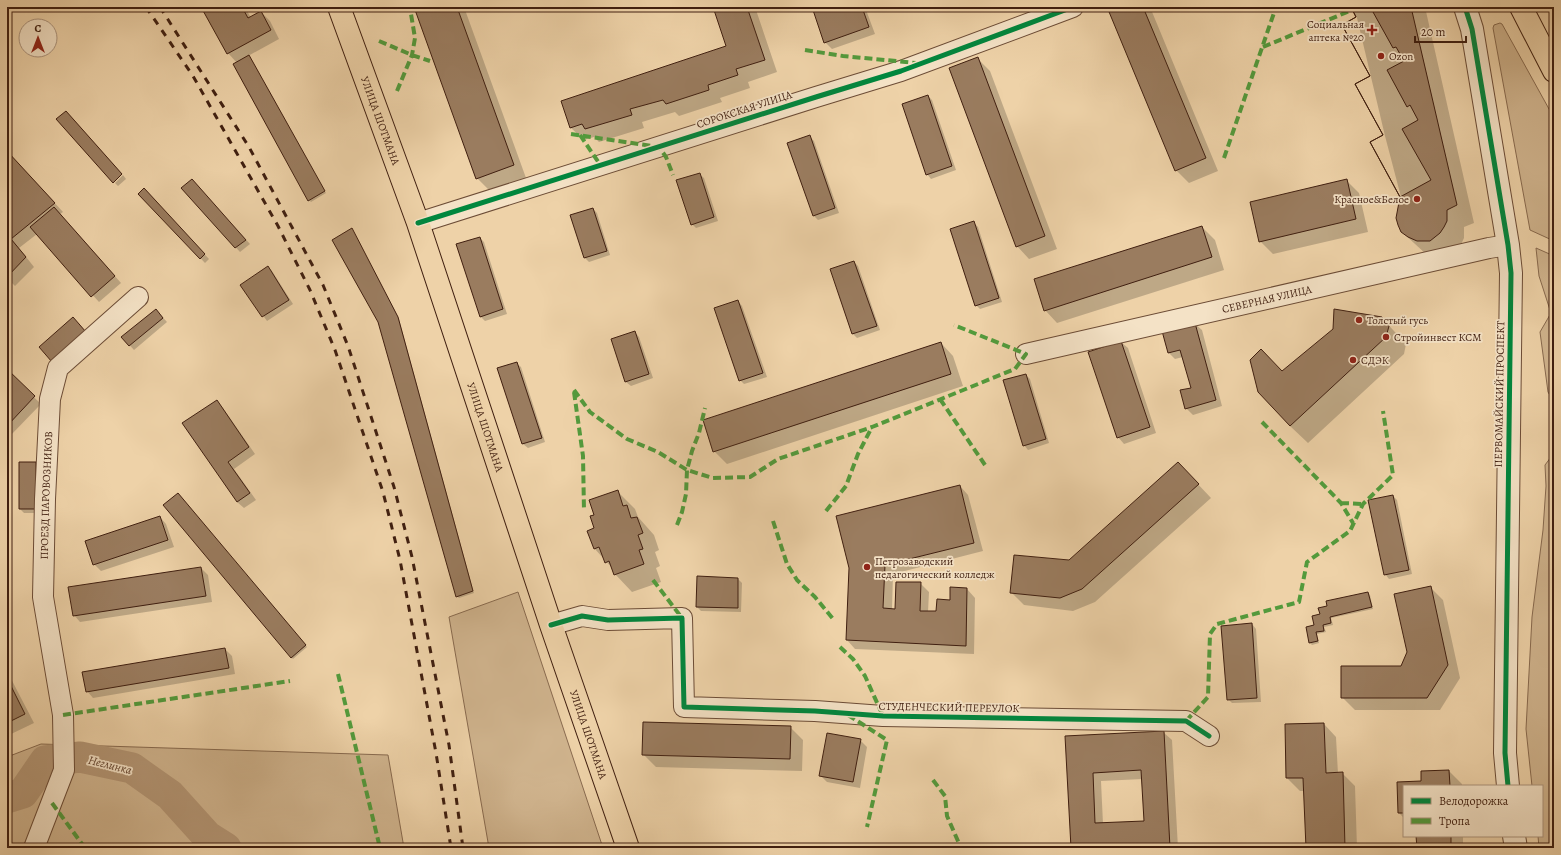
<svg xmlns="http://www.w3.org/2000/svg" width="1561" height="855" font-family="Alegreya,serif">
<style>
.green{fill:#d0b48e;stroke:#886a4f}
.shadow{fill:#0003;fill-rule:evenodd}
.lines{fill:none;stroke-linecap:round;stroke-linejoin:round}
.river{stroke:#b39574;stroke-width:31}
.building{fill:#9a7c5f;stroke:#401f10;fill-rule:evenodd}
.minor-casing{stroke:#6c4c36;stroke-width:22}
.tertiary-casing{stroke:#6c4c36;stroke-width:24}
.primary-casing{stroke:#401f10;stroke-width:24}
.minor{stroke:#f4e2c6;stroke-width:20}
.tertiary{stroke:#f4e2c6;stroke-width:22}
.primary{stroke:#eed2a8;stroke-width:22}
.rail{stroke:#401f10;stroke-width:3;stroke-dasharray:7 7;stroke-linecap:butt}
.quiet{stroke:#539a3c;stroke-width:4;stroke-dasharray:8 4;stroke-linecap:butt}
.cycleway-casing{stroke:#f4e2c6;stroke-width:8}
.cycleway{stroke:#00873e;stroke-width:5}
.poi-dot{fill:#8f2418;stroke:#f4e2c6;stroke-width:1.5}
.labels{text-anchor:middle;stroke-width:3.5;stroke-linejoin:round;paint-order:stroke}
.poi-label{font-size:11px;fill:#401f10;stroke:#f4e2c6;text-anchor:start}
.street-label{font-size:11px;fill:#401f10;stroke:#f4e2c6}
.water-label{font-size:12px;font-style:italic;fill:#62422e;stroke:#f4e2c6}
</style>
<rect width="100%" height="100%" fill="#eed2a8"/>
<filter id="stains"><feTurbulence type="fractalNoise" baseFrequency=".005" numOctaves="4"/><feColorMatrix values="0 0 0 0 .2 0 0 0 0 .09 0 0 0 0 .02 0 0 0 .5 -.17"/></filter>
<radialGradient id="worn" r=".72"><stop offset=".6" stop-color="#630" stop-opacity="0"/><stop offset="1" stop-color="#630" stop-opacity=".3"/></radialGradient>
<path class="green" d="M1500,23L1502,24L1554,118V241L1530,230L1493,28L1494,25Z
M1536,248L1554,256V402L1548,392L1540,332L1551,313L1539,276Z
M1554,453V848H1539L1538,836H1542V786H1532L1526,729L1532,617L1543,530L1546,486L1545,465Z
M518,592L603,848H489L449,617Z
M41,744L388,755L404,848H7V757Z"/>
<path class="shadow" d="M202,7H245L251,18L261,12L270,21L279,39L248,56L326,193L311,202L309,200L237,63L228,53Z
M415,7H464L526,178L490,191L477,178Z
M714,7H755L777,72L748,82L750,88L720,98L722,102L679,116L675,112L642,122L644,128L599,142L594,137L584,140L571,128L728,47Z
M813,7H865L875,34L832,49L825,42Z
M1108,7H1150L1218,171L1189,183L1176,170Z
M1352,7H1425L1474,223L1464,227V238L1458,251L1427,255L1402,232L1401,197L1385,136L1357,18Z
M977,58L990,71L1057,249L1029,259L1017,246Z
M928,96L932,100L956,170L931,179L927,174Z
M809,136L814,141L839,213L818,220L814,216Z
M7,151L63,212L60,214L121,283L99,302L37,234L19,248L34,267L15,286L7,278Z
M699,174L704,178L718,221L696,228L692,224Z
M123,175L126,179L118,186L115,183Z
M1346,180L1359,193L1368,232L1273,254L1260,241Z
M196,185L250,244L240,252L182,188Z
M139,194H149L209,259L205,263Z
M593,209L597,213L610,255L589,262L585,258Z
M974,223L978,227L1002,302L980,309L976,305Z
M1202,227L1215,240L1224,270L1057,323L1045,310Z
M353,231L399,319L474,593L459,598L457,596Z
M480,238L484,242L507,314L485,321L480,316Z
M854,262L858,266L880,330L857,338L853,334L831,270Z
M268,267L272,271L293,304L267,321L242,286Z
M738,301L742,306L767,377L744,384L740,380Z
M156,310L167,322L134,350L123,338Z
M1382,318L1406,344L1404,354L1308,443L1290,426L1283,372Z
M1195,324L1202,330L1222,406L1193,415L1186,408L1192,388L1183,357L1175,359L1169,353Z
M635,332L639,337L653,378L631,386L626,382L613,340Z
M1121,342L1128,348L1156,433L1124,444L1118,437Z
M941,343L953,356L963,386L727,464L714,451Z
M516,363L521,367L545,442L528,448L523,444Z
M7,371L41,404L10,436L7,433Z
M1026,375L1030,379L1049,443L1028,450L1024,445Z
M217,401L223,408L255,454L234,469L256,500L244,508L237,502L184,424Z
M35,463L39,467V513H24L20,509Z
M1178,463L1211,498L1095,602L1073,611L1024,605L1011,592L1069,561Z
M960,486L968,495L983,551L893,574L892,610H896L920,583L929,592L928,612H937L967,589L975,598L974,654L855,649L847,640L850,568Z
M618,492L635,509L638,517L654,535L659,550L655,552L660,566L656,568L661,582L632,592L615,574L613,569L594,548L595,515Z
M180,496L307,647L293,659L291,657Z
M1393,496L1397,500L1412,574L1389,579L1385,574Z
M160,517L166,524L174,547L101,571L94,564Z
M201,568L208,575L212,602L80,622L74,615Z
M738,579L742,583L741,612L701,611L697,607Z
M1431,588L1443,600L1460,678L1440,710H1355L1342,697L1402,667Z
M1368,593L1370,595L1373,609L1331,618L1333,625L1324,627L1326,632L1317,634L1319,643L1312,645L1310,643L1315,626L1321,615Z
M1252,624L1256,629L1261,702L1232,703L1228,699Z
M225,649L232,656L235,674L93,698L87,691Z
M7,671L34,723L7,736Z
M1324,724L1336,737L1338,774L1342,773L1355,786L1357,848H1307L1305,791H1300L1287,778Z
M790,727L803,740L802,771L656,767L643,754Z
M1163,732L1172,740L1178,848H1072L1066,737ZM1143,779L1145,822L1103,824L1101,781Z
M860,740L867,747L860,788L827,782L820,775Z
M1449,771L1462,784V786H1404V818L1399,813V783L1422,782Z
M1417,836H1463V848H1418Z"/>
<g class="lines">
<path class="river" d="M7,798L23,793L45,761L80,757L132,768L170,795L207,836L226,848"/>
</g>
<path class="building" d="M201,7H242L248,18L261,11L271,30L227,54Z
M414,7H457L514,165L476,179Z
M713,7H747L765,60L736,69L738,75L708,85L709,90L666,104L663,100L630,109L632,115L585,129L582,124L570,128L561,101L726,46Z
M812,7H862L869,27L824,43Z
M1107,7H1143L1206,158L1175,171Z
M1351,7H1383L1373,12L1393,48L1396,47L1404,61L1387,70L1407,107L1410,105L1418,120L1402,129L1431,180L1400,197L1370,142L1383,135L1355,84L1370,76L1342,25L1356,17Z
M1351,7H1411L1457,205L1447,210V221L1444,227L1440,233L1430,241H1417L1408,237L1401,232L1398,225L1396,218L1400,197L1370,142L1383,135L1355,84L1370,76L1342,25L1356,17Z
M249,55L325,191L308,201L233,64Z
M978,57L1045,236L1016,247L949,68Z
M928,95L952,166L926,175L902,104Z
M66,111L122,174L113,183L56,119Z
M810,135L835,208L813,216L787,143Z
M7,151L55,203L11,239L26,257L7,277Z
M700,173L714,217L691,225L676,180Z
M192,179L246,240L235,248L181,188Z
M1347,179L1356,219L1259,242L1250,202Z
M144,188L205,254L200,259L138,194Z
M54,207L115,276L91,297L30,227Z
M593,208L607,251L584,258L570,215Z
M974,221L999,298L975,306L950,229Z
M1202,226L1212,257L1044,311L1034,279Z
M352,228L398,317L473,591L456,597L378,322L332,240Z
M480,237L503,309L480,317L456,244Z
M854,261L877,326L852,334L830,269Z
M268,266L289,300L262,317L240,285Z
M738,300L763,373L739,381L714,308Z
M156,309L163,318L129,346L121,337Z
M1334,309L1382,317L1389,326L1386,337L1290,426L1258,392L1250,360L1261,349L1282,371L1333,329Z
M73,317L86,332L52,362L39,347Z
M1195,323L1216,400L1185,409L1180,390L1191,388L1180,350L1168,353L1162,331Z
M635,331L649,374L625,382L611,339Z
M1121,341L1150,427L1117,438L1088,352Z
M941,342L951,374L713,452L703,420Z
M517,362L542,438L522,444L497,368Z
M7,369L35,396L7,426Z
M1026,374L1046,439L1023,446L1003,380Z
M217,400L249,447L228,462L250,493L237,502L182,423Z
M19,462H36V509H19Z
M1178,462L1199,484L1082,589L1060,598L1010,593L1014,555L1069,560Z
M960,485L974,543L885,565L883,608L895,609L896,582H921L920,611H936L937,599L950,600V587L967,588L966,646L846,640L849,568L836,516Z
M618,490L623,506L627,505L631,518L637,517L643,533L638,535L643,549L639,550L644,564L614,575L609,561L605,563L599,547L594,549L587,531L594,528L590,516L594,515L589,500Z
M178,493L306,645L291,658L163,505Z
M1393,495L1409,570L1384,575L1368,500Z
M160,516L168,540L93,565L85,541Z
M201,567L206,596L73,616L68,587Z
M697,576L738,578V608L696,607Z
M1431,586L1448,665L1427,698H1341V666H1401L1407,652L1394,594Z
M1368,592L1372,607L1330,617L1331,623L1323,625L1324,631L1316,632L1318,641L1309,643L1306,627L1314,625L1312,616L1320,614L1318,608L1327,606L1326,601Z
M1252,623L1257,698L1227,700L1221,626Z
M225,648L229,668L86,692L82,672Z
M7,678L25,714L7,723Z
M643,722L791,726L790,759L642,755Z
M1324,723L1326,773L1343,772L1345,848H1306L1303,778H1286L1285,724Z
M1164,731L1170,848H1071L1065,736ZM1141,770L1144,821L1095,823L1093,773Z
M827,733L861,739L853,782L819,776Z
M1449,770L1450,786H1404V813H1398L1397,782L1421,781V771Z
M1416,836H1451V848H1417Z"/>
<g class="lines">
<defs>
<g id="minor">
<path d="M418,223L816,97L901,71L1073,7"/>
<path id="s1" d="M1026,354L1489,248L1508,245"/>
<path d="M551,625L582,616L608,620L682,618L684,707L815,711L883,716L1186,721L1209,736"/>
<path id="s2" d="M34,848L64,770L63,715L43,597L45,499L50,399L58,368L138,297"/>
</g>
<path id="tertiary" d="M1465,7L1472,29L1508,245L1511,273L1505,753L1508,786
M1514,836L1516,848"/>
<g id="primary">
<path id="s3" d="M339,7L418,223L551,625L628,848"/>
<path d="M1521,7L1554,71"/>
</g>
</defs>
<use href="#minor" class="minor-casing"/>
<use href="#tertiary" class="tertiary-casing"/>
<use href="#primary" class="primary-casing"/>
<use href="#minor" class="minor"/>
<use href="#tertiary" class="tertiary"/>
<use href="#primary" class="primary"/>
<path class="rail" d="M146,7L193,76L278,226L310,290L335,350L383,492L400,560L436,753L451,848
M160,7L249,147L323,285L348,346L394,487L412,557L449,745L463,848"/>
<path class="quiet" d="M379,41L412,55L430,61
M1263,47L1352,10
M805,50L843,56L916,63
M397,91L412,55L415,38L410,8
M571,134L659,147L666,157L673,175
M580,135L601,166
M1224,158L1276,7
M574,390L590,412L627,439L658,452L687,470L713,478L750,477L778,459L872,427L1015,369L1026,354L954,325
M574,392L583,456L584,511
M940,399L985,465
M1262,422L1341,503L1353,523
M1341,503L1363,504
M826,511L846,486L858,454L872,427
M773,521L787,564L797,580L815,597L834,620
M677,525L682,512L686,494L687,470L692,451L699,433L705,408
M653,580L682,618
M840,647L853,659L865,676L883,716
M338,674L380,848
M63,715L290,681
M848,715L887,740L867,827
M1186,721L1208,697L1210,634L1217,624L1299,602L1307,562L1350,531L1363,504L1393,475L1383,411
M933,780L945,796L947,816L961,848
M52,803L85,848"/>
<defs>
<path id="cycleway" d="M1465,7L1472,29L1508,245L1511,273L1505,753L1508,786
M418,223L816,97L901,71L1073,7
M551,625L582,616L608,620L682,618L684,707L815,711L883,716L1186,721L1209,736"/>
</defs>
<use href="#cycleway" class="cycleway-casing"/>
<use href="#cycleway" class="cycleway"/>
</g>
<g class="poi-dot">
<path d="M1370 24h4v4h4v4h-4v4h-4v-4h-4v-4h4z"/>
<circle cx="1381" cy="56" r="4"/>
<circle cx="1417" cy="199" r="4"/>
<circle cx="1359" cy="320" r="4"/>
<circle cx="1386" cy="337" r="4"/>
<circle cx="1353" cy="360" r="4"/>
<circle cx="867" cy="567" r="4"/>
</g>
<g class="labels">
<g class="poi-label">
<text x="1364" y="28" text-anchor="end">Социальная<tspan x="1364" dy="13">аптека №20</tspan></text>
<text x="1389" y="60">Ozon</text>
<text x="1409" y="203" text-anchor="end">Красное&amp;Белое</text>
<text x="1367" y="324">Толстый гусь</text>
<text x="1394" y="341">Стройинвест КСМ</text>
<text x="1361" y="364">СДЭК</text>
<text x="875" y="565">Петрозаводский<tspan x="875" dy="13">педагогический колледж</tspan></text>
</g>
<g class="street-label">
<text transform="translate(744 109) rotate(-18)" y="4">СОРОКСКАЯ УЛИЦА</text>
<text dy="4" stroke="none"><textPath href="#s3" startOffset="121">УЛИЦА ШОТМАНА</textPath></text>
<text dy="4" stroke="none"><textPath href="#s1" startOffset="247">СЕВЕРНАЯ УЛИЦА</textPath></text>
<text transform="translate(1499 394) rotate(-89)" y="4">ПЕРВОМАЙСКИЙ ПРОСПЕКТ</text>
<text dy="4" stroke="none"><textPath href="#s3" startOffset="445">УЛИЦА ШОТМАНА</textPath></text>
<text dy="4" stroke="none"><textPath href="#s2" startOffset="360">ПРОЕЗД ПАРОВОЗНИКОВ</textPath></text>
<text transform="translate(949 707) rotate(1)" y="4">СТУДЕНЧЕСКИЙ ПЕРЕУЛОК</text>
<text dy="4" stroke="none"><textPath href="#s3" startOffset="769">УЛИЦА ШОТМАНА</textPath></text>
</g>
<g class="water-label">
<text transform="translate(110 765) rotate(14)" y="4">Неглинка</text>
</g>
</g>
<rect width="1561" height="855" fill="none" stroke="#eed2a8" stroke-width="24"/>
<rect x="8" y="8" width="1545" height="839" fill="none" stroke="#401f10" stroke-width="2"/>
<rect x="12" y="12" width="1537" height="831" fill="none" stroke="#401f10"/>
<rect x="1403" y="785" width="140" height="52" fill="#f4e2c6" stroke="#ac947d"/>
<rect x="1411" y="798" width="20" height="6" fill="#00873e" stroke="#ac947d"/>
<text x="1439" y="805" font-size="12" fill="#401f10">Велодорожка</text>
<rect x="1411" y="818" width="20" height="6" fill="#539a3c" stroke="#ac947d"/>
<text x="1439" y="825" font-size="12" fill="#401f10">Тропа</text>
<g transform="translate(38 38)"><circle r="19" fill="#f4e2c6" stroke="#ac947d"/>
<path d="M0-3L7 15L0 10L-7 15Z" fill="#8f2418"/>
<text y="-6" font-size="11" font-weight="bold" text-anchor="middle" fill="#401f10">С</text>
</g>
<path d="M1415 36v6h51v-6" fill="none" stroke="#401f10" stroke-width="2"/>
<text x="1421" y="36" font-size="12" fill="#401f10" stroke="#f4e2c6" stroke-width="3" paint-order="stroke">20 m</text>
<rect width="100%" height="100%" filter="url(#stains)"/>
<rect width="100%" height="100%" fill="url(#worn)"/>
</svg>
